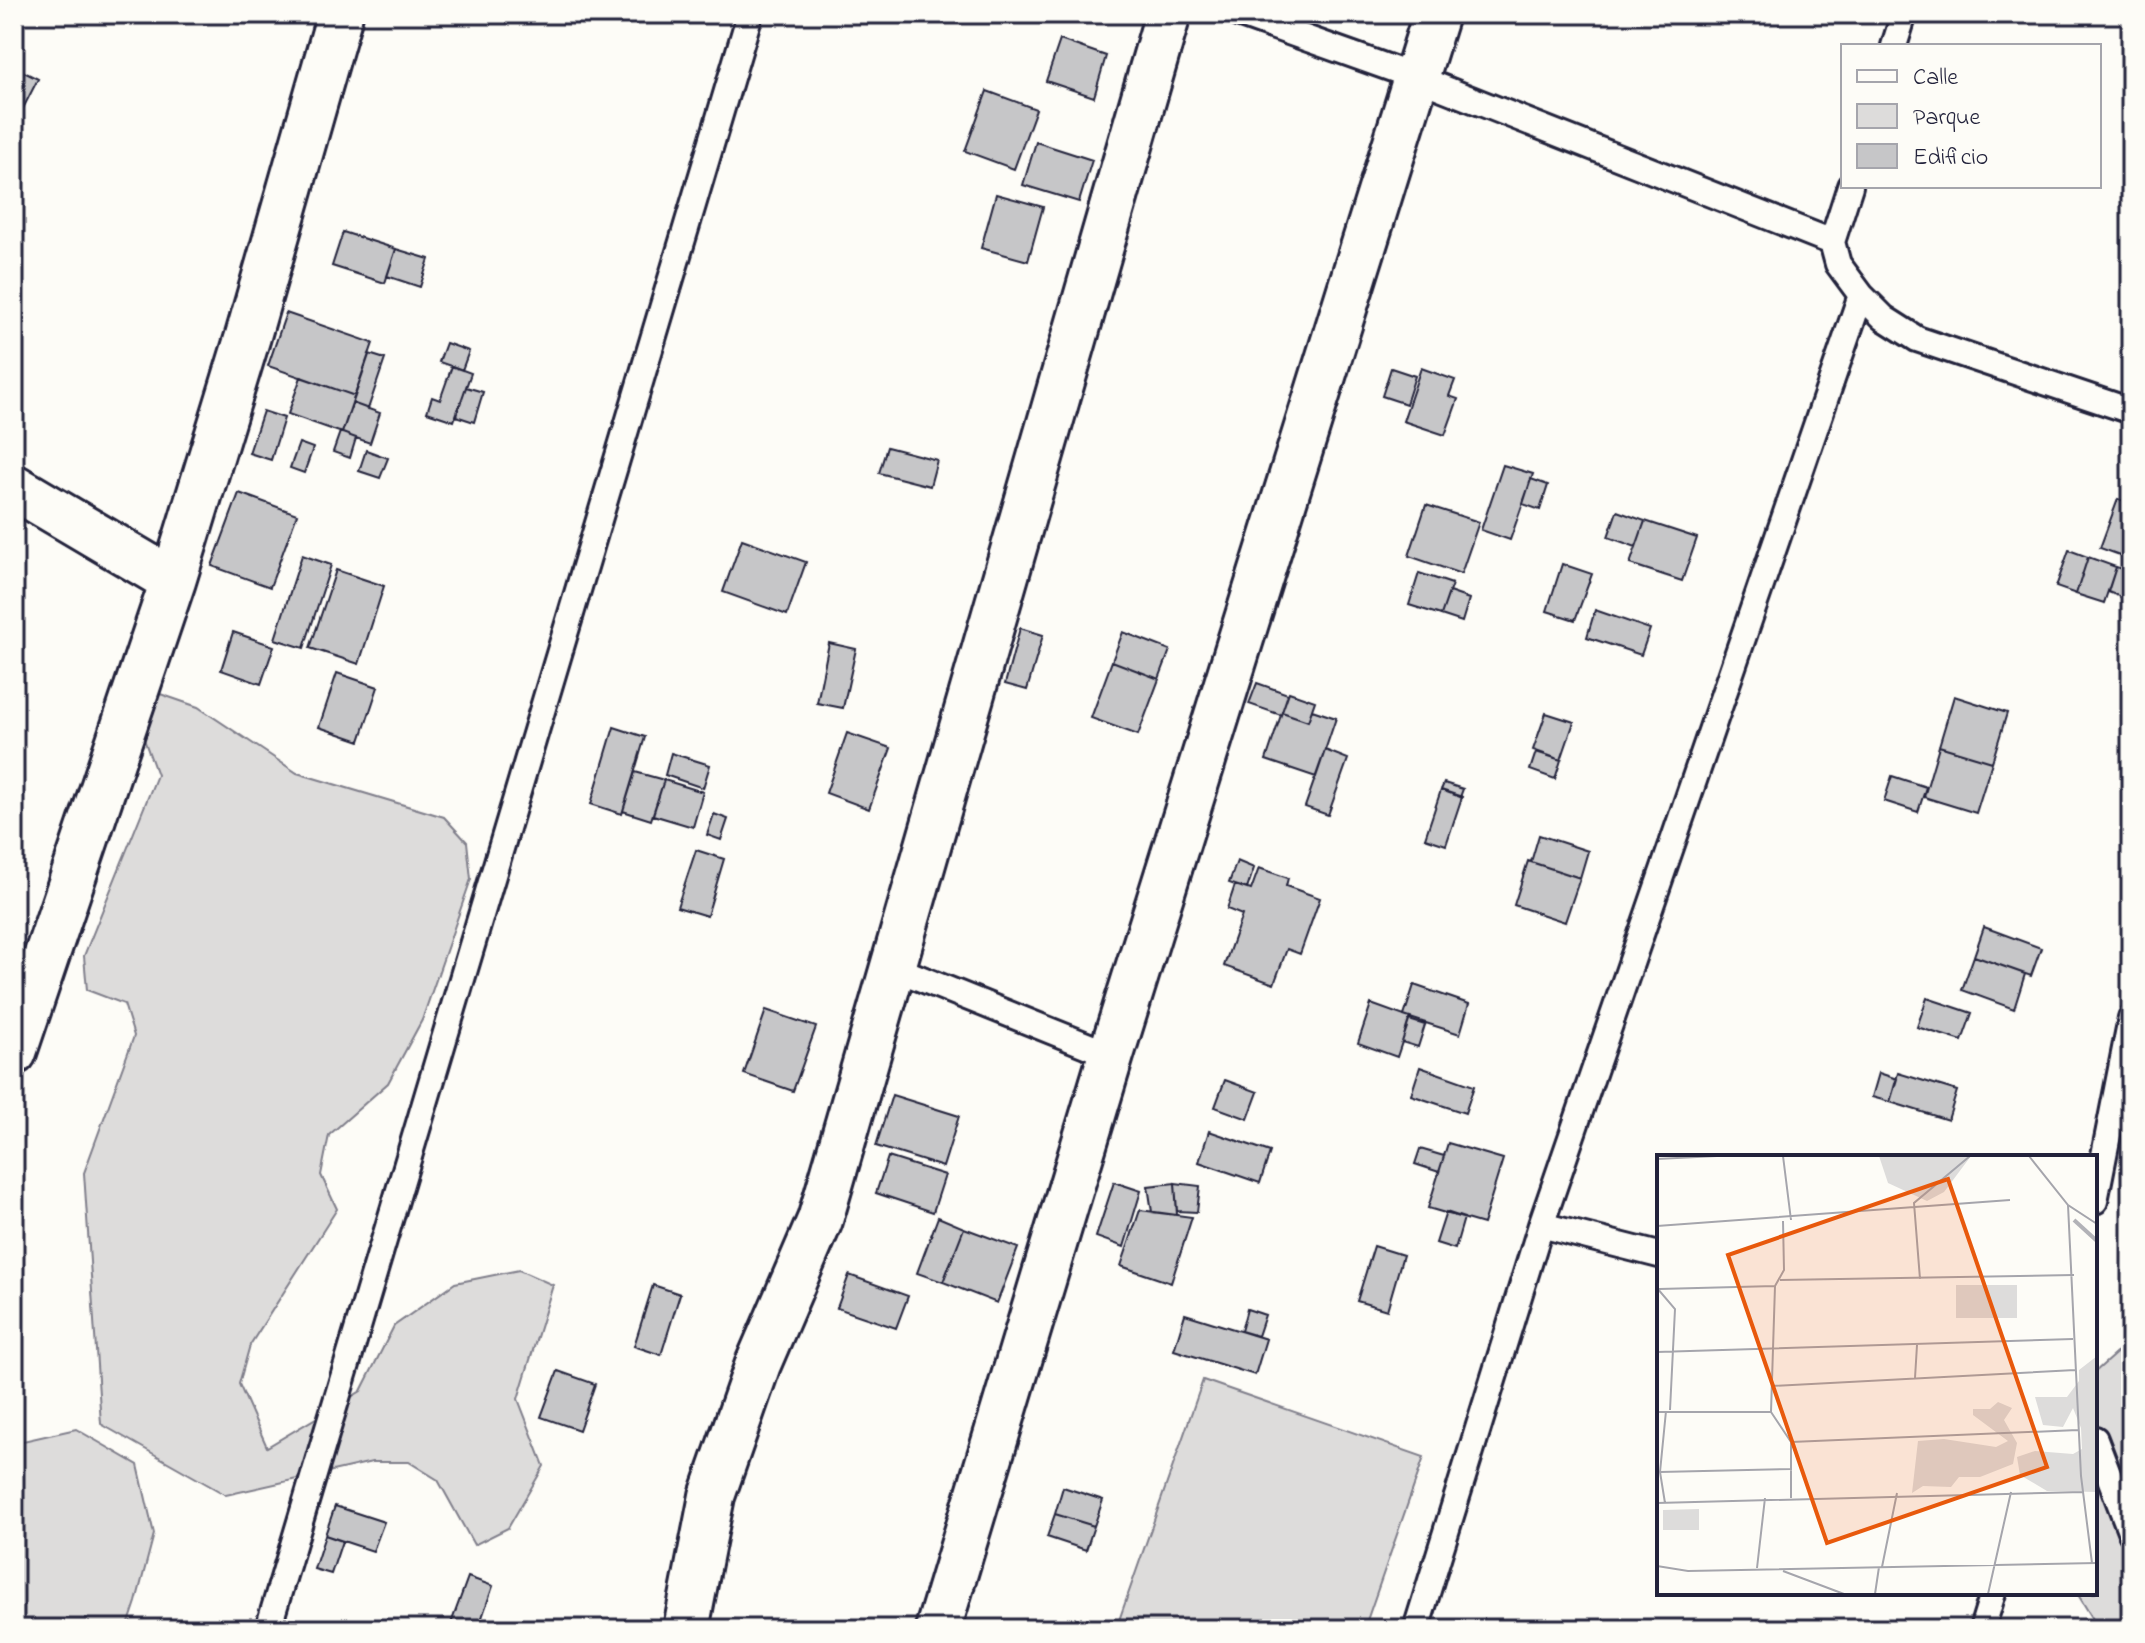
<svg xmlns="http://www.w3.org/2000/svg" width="2145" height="1643" font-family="'Indie Flower',sans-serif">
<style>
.green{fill:#dddcdb;stroke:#807f8b;stroke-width:2}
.building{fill:#c6c6c8;stroke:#22223b;stroke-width:2}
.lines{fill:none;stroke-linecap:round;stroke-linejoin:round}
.service-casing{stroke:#22223b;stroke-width:30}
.minor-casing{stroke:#22223b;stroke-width:50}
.service{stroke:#fdfcf7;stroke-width:24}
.minor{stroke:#fdfcf7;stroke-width:44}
.inset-river{fill:none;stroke:#b2b2b7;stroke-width:4}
.inset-road{fill:none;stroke:#a5a5ac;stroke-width:2}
.view{fill:#e8590c;fill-opacity:0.15;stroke:#e8590c;stroke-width:4}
.inset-edge{fill:none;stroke:#22223b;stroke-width:4}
</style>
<rect width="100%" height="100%" fill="#fdfcf7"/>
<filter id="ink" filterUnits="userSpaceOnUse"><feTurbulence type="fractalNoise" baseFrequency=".0125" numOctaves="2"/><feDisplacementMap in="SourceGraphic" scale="16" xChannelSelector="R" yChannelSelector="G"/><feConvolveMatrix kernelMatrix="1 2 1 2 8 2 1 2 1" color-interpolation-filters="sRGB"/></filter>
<g filter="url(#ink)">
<path class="green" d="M137,686L198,707L297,773L444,817L467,842L471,879L422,1020L388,1083L329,1135L321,1175L337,1209L250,1345L239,1384L267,1447L361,1391L394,1326L455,1283L519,1270L553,1285L518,1399L544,1466L508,1528L474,1545L438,1480L409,1462H372L226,1495L101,1424L84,1173L134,1036L124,1004L87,990L84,956L157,775L127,692Z
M2131,1340V1629H2099L2077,1593H2095V1372Z
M1203,1380L1424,1457L1364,1629H1116Z
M76,1429L138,1465L154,1534L136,1602L127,1629H14V1443Z"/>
<path class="building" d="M1060,40L1106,56L1094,97L1046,81Z
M14,67L38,79L14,126Z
M987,91L1036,109L1014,169L965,151Z
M1036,142L1092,160L1079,202L1023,185Z
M996,194L1043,207L1028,261L981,248Z
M343,232L396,249L385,283L332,266Z
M396,249L429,259L420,287L387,276Z
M286,313L373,343L355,396L268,366Z
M446,343L469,351L462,370L439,362Z
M369,354L385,359L368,409L352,403Z
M452,366L471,373L454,421L427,412L432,397L440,400Z
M1391,368L1415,376L1406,404L1382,396Z
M1421,368L1455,380L1449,396L1458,399L1445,435L1403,421Z
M301,377L355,396L342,433L288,414Z
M466,387L483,392L474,422L456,416Z
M352,403L380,413L370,443L342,433Z
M263,411L284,418L271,460L249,453Z
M340,432L356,438L350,458L333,452Z
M299,443L313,448L304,473L290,468Z
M887,447L937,460L930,486L879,473Z
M366,450L388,458L380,478L359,471Z
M1503,465L1533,474L1510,540L1481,530Z
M1531,479L1548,485L1540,510L1523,504Z
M239,493L297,514L270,587L212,566Z
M2118,499L2131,504V559L2100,548Z
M1426,505L1479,522L1461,574L1409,556Z
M1617,511L1645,521L1636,547L1608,537Z
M1645,521L1697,538L1682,581L1630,564Z
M742,539L806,562L787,615L723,592Z
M2069,550L2088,557L2076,594L2056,587Z
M302,555L331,565L304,648L275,639Z
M2088,557L2116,567L2104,603L2076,594Z
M1562,564L1592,574L1575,620L1547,611Z
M2116,567L2131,572V601L2108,592Z
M336,570L384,586L359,664L310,648Z
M1419,573L1452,584L1441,615L1409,605Z
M1449,592L1469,599L1462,622L1441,615Z
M1595,610L1650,629L1641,655L1587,637Z
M1020,628L1043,635L1027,690L1005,684Z
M233,632L274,646L261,684L221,670Z
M1123,632L1170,650L1159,679L1112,661Z
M829,643L856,649L843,708L817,703Z
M1112,661L1159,679L1138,735L1091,718Z
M337,673L378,687L360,741L319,727Z
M1257,683L1288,694L1281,715L1249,704Z
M1289,692L1315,701L1308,721L1282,712Z
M1954,696L2007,713L1992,762L1939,746Z
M1312,710L1336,718L1316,777L1266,760L1282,712L1308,721Z
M1546,713L1574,722L1561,760L1533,750Z
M614,727L645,737L622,814L591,804Z
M847,733L891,748L869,809L826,793Z
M1939,746L1992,762L1976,813L1924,797Z
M1325,750L1348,759L1328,815L1305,807Z
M1536,752L1561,760L1555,779L1530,770Z
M671,753L710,765L703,788L665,775Z
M635,772L664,780L651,820L623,811Z
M1892,776L1926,787L1918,812L1884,801Z
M664,780L703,792L693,827L653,815Z
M1444,783L1463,789L1460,797L1441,790Z
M1441,790L1462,797L1446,845L1425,838Z
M714,814L728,819L721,840L707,835Z
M1539,835L1588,851L1580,878L1531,862Z
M696,850L724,859L707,916L677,907Z
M1237,861L1254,868L1247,889L1229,883Z
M1528,861L1580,878L1565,922L1514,905Z
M1259,868L1288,878L1286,886L1320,898L1300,954L1287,949L1274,984L1224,966L1242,915L1227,909L1235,885L1251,890Z
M1984,927L2041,948L2031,976L1974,956Z
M1974,956L2025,974L2014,1009L1962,990Z
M1414,985L1469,1004L1460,1034L1404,1016Z
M1927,998L1972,1013L1962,1041L1917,1027Z
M1371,1004L1410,1018L1397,1057L1358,1043Z
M766,1010L816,1027L793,1091L744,1074Z
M1409,1020L1425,1025L1418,1047L1402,1042Z
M1420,1067L1474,1086L1465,1113L1411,1095Z
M1879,1073L1897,1079L1890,1102L1872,1097Z
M1898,1073L1957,1091L1948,1120L1890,1102Z
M1225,1080L1258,1092L1248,1119L1215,1107Z
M892,1095L959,1116L943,1167L876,1146Z
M1209,1131L1270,1152L1260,1183L1199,1162Z
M1448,1143L1503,1159L1483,1224L1428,1208Z
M1420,1149L1444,1156L1439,1172L1415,1164Z
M888,1157L945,1175L933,1212L876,1193Z
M1114,1182L1141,1191L1124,1247L1096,1237Z
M1175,1183L1200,1186L1197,1212L1177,1211Z
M1175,1183L1177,1215L1152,1212L1148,1186Z
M1140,1210L1192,1217L1171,1283L1121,1266Z
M1446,1212L1464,1218L1455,1249L1436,1243Z
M938,1217L964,1228L943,1282L917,1273Z
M964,1228L1018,1248L997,1303L943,1282Z
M1374,1246L1403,1255L1387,1310L1357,1301Z
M849,1275L908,1296L896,1328L837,1308Z
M653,1285L680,1294L661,1355L634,1346Z
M1247,1309L1265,1315L1258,1336L1241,1331Z
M1185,1314L1266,1339L1255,1375L1174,1350Z
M558,1371L595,1384L579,1430L541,1417Z
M1063,1487L1103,1500L1094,1526L1055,1514Z
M335,1506L384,1522L373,1551L325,1535Z
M1055,1514L1094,1526L1086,1550L1047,1537Z
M325,1535L342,1541L331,1574L314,1569Z
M468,1577L493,1586L478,1629H449Z"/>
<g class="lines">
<defs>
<path id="service" d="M1238,14L1415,77L1832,242L1838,264L1861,295L1884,318L1917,339L2131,411
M1894,46L1904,14
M1832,242L1850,186
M892,967L1111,1055
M2095,1201L2131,1018
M1541,1225L1659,1255
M2095,1439L2131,1533
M268,1629L750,14
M1416,1629L1541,1225L1861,295
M1982,1629L1993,1593"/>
<path id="minor" d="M14,487L173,581
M14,1052L173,581L248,336L340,14
M686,1629L712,1496L758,1364L820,1220L1168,14
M938,1629L1111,1055L1436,14"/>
</defs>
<use href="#service" class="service-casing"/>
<use href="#minor" class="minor-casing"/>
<use href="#service" class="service"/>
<use href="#minor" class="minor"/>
</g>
</g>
<g transform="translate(1657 1155)">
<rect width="440" height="440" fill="#fdfcf7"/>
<path d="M222,1H314L287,37L270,46L231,28ZM299,130H360V163H299ZM440,201V337L390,336L363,320L360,302L378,296L416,299L425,294L424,273L416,253L406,272L386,270L378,242H410L422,226V215ZM341,247L355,253L347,265L360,288L356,309L323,322H302L294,332L266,331L255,338L261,286L287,284L339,292L351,286L316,260V254H333ZM42,354V375H6V355Z" fill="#dddcdb"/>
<path class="inset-river" d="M417,65L440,86"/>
<path class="inset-road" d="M126,1L134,65M372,1L411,50L440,69M0,4L60,1M411,50L424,321L435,408M126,66L127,115L118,131L114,257L134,287V343M0,71L353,45M263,124L257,48L313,1M123,125L417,120M0,133L18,154L13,255M2,134L118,131M0,197L416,184M258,223L260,190M114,231L418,215M0,257H114M134,287L421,275M3,317L135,314M0,348L426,337M8,348L3,317L9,256M0,411L31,416L440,408M225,412L240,338M100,413L108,343M126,416L187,439M218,439L222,412M331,439L354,337"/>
<path class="view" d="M291,24L390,312L170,388L71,100Z"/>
<rect width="440" height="440" class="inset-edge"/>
</g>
<rect width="2145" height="1643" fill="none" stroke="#fdfcf7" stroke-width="48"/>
<rect x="24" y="24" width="2097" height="1595" fill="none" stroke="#22223b" stroke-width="3" filter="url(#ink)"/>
<rect x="1841" y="44" width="260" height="144" fill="#fdfcf7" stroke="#a5a5ac" stroke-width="2"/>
<rect x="1857" y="70" width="40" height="12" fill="#fdfcf7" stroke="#a5a5ac" stroke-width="2"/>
<text x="1913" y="84" font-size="24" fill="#22223b">Calle</text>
<rect x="1857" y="104" width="40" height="24" fill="#dddcdb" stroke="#a5a5ac" stroke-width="2"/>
<text x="1913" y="124" font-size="24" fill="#22223b">Parque</text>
<rect x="1857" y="144" width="40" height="24" fill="#c6c6c8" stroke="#a5a5ac" stroke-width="2"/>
<text x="1913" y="164" font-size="24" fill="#22223b">Edificio</text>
</svg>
